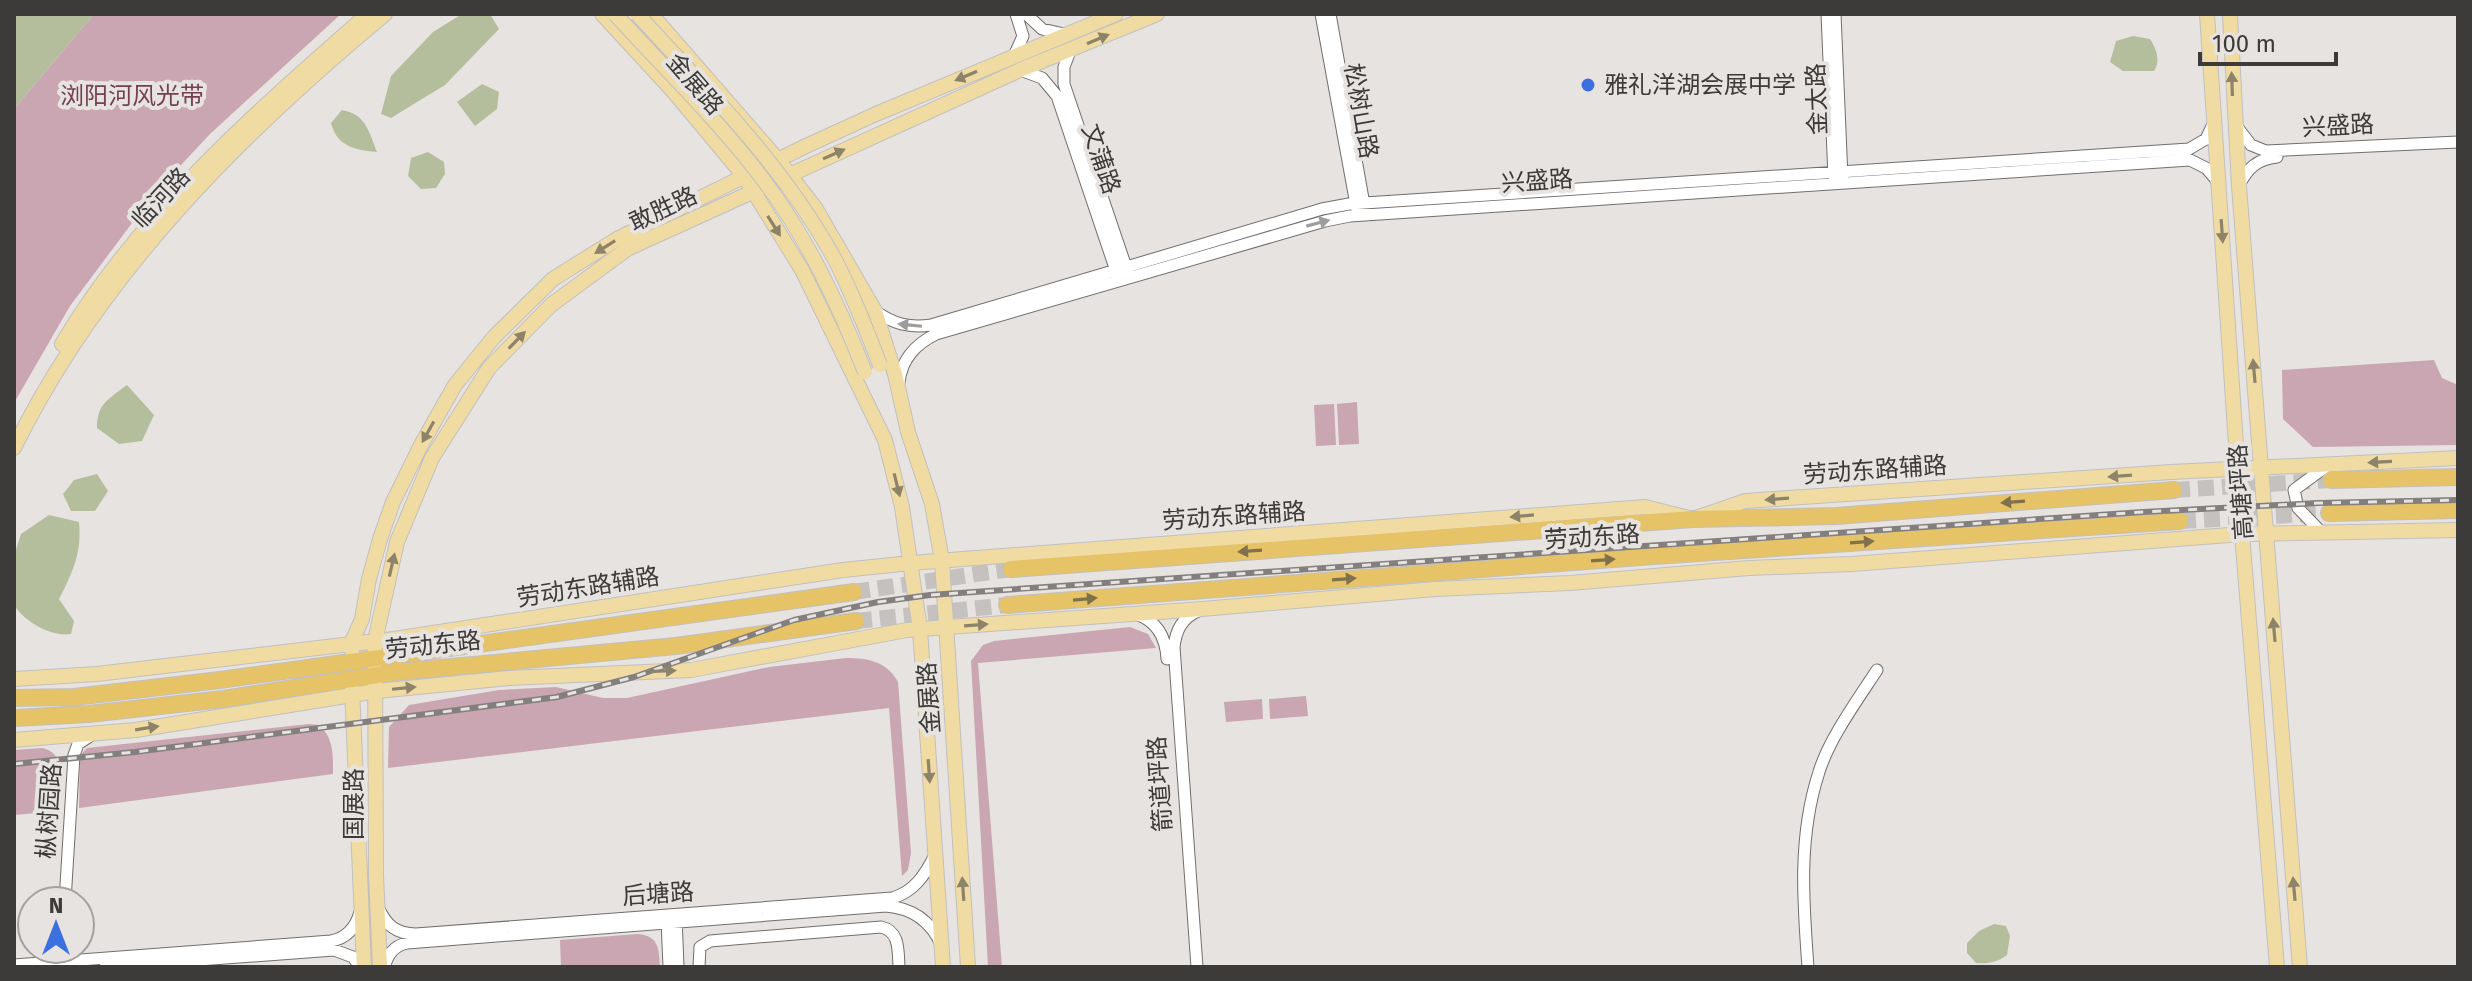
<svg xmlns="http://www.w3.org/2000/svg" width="2472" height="981" font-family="'Fira Sans','Noto Sans SC',sans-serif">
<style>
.green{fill:#c9a6b1}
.water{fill:#b5be9c}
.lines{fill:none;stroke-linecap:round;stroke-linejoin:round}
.highway-tunnel{stroke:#c5c1bf;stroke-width:16;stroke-dasharray:16 8;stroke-linecap:butt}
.minor-casing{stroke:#716e6c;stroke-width:13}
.major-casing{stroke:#c1c0c0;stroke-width:16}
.highway-casing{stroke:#c1c0c0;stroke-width:18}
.minor{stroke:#fff;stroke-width:11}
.major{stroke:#f0dba3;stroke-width:14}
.highway{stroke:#e6c366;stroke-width:16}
.rail-casing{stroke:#827f7e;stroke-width:6}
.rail{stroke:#e7e3e0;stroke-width:3;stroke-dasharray:9;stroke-linecap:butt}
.major-bridge-casing{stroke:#c1c0c0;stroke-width:16;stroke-linecap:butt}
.major-bridge{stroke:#f0dba3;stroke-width:14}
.oneway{fill:#8d8369}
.oneway2{fill:#9e9d9c}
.oneway3{fill:#80714c}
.poi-dot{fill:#3d6fdf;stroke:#e7e3e0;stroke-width:3}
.labels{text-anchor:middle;stroke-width:8;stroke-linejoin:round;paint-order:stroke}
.street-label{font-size:24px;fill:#3c3b3a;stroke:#e7e3e0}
.poi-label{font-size:24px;fill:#3c3b3a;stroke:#e7e3e0;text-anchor:start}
.park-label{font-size:24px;fill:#754054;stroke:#e7e3e0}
</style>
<rect width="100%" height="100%" fill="#e7e3e0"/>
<path class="green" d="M94,14H341L210,134L153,195L70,306L14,403V109Z
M2434,360L2442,378L2458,385V445L2313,447L2283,419L2282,370Z
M1357,402L1359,444L1339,445L1337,404Z
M1334,404L1336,445L1316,446L1314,405Z
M1130,627L1148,634L1156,648L978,663L1002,967H988L971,661L983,645L994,641Z
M846,658C867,658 887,661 898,682L911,853L908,870L902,876L889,708L388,768L389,727L409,705L499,690L556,687L603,698H627L769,667Z
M1306,696L1308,716L1270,719L1269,699Z
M1262,699L1263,719L1226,722L1224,702Z
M309,724L319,725C334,738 333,755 333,774L79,808L80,755L87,748Z
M42,748C70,754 60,788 59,811L14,815V750Z
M638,934C659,936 659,949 660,967H561L560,940Z"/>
<path class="water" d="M14,14H94L14,109Z
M462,14H490L499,29L445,85L391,118L381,114L391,76L433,32Z
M2133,36L2150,39C2156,48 2161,61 2154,71H2123L2110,62L2116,41Z
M482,84L499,92L497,109L475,126L457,102Z
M342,110C366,114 369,132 377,152C356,150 337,147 331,123Z
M428,152L444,162L445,174L436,188L421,189L408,176L411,158Z
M127,385L154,415L142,441L119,444L97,428C97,403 109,399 127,385Z
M97,474L108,491L95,511H71L63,494L74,480Z
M49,515L79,522C82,552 73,572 59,599L74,621L71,634C51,637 25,622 14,605V556L21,534Z
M1994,924L2006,926L2010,936L2007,955C1998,962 1988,964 1976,963L1967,953V943L1979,931Z"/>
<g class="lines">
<path class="highway-tunnel" d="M2174,490L2331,480
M2180,521L2329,513
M854,592L1011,569
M856,621L1007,605"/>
<defs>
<path id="minor" d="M1026,14L1042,29L1064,34
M1321,14L1357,210
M1330,14L1365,210
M1827,14L1834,177
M1835,14L1842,178
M1070,51L1064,67V84L1128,273
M1014,56L1023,36L1016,14
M1020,70L1042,78L1057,96L1117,274
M2237,127L2251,145L2266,151L2458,142
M2239,185C2248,168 2257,159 2277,157
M875,311C894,324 908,328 931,325L1322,209L1349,204L2189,149L2206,139L2214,122
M899,382C902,358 916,344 936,334L1325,221L1350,216L2190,160L2206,168L2219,183
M2322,533L2298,508L2294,490L2328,465
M1136,614C1157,621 1166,637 1167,659
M65,901L74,755L78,744L93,734
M378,907C386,925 396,934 416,934L892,898C914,892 925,875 935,855
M676,916L678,967
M667,920L669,967
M14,965L331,941C347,938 356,927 360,912
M105,967L334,950L353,957L360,967
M384,967C388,955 393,946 407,943L886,906C912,908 930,920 941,944
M699,967L700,947L710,941L881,927C900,931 898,951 899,967
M1197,967L1174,647C1176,630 1182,618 1198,611
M1808,967C1803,901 1798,836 1819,772C1829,739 1858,699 1877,670"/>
<path id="major" d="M602,14L673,91L744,176L802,270L885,440L902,507L920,629L943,967
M651,14L779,161L816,209L875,311L895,374L908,432L932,504L942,561L968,967
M2207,14L2242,534L2277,967
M2230,14L2239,186L2300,967
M62,344C140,213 255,113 368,14
M14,448C99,275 238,136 385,14
M352,651L351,644L362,619L369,579L380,539L393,502L421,445L455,385L494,337L553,279L617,239L806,146L876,114L1116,14
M14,679L97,674L394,639L843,570L911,563L1645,507L1693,519L1745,501L2171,472L2458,458
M352,688L364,967
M14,740L136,730L377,691L509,678L691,670L907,630L1202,609L1435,589L1570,583L1749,568L1852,564L2242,534L2458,530
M380,967L376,875L375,641L397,542L432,458L489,368L551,305L627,249L1020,70L1157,14"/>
<path id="highway" d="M2331,480L2458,477
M2329,513L2458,510
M1011,569L1693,519L1836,516L2174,490
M1007,605L1654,556L2180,521
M14,698L74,697L220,680L854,592
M14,718L89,714L223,699L397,672L676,646L856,621"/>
</defs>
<use href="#minor" class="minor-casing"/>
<use href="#major" class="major-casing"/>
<use href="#highway" class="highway-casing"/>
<use href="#minor" class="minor"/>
<use href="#major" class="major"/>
<use href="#highway" class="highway"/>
<defs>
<path id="rail" d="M14,764L135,752L557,697L634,677L794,620L878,602L930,595L2143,512L2318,503L2458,500"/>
</defs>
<use href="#rail" class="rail-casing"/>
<use href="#rail" class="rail"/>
<defs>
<path id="major-bridge" d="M615,14C664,68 718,120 762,178C807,237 838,303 865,372
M637,14C708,91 783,165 834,258C852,292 866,329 880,365"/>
</defs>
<use href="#major-bridge" class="major-bridge-casing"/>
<use href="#major-bridge" class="major-bridge"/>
</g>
<defs><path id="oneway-solid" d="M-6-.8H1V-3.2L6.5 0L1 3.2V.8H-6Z" transform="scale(2)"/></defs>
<g class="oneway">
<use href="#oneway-solid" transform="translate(1098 39) rotate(-23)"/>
<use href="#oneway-solid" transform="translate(966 76) rotate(157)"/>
<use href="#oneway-solid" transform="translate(2232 84) rotate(-92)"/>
<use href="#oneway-solid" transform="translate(834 154) rotate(-24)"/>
<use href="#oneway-solid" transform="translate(774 226) rotate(58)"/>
<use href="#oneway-solid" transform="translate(2222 231) rotate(86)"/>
<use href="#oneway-solid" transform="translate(605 247) rotate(148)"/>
<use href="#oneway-solid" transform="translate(517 340) rotate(-46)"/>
<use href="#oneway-solid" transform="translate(2254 371) rotate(-95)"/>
<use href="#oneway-solid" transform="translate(428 432) rotate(119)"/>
<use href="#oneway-solid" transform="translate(2380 462) rotate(177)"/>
<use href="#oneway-solid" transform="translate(2120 476) rotate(176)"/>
<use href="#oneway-solid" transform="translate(897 485) rotate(76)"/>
<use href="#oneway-solid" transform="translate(1777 499) rotate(176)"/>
<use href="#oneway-solid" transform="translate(1522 516) rotate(175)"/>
<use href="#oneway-solid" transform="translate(392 565) rotate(-77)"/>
<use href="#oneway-solid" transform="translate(976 625) rotate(-4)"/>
<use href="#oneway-solid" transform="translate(2274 630) rotate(-95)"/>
<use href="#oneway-solid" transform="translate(664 671) rotate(-2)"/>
<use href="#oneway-solid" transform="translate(404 688) rotate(-6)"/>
<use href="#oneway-solid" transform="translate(147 728) rotate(-9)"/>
<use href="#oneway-solid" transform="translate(929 771) rotate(86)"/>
<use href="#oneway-solid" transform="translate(963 889) rotate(-94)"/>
<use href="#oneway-solid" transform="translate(2294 889) rotate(-95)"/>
</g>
<g class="oneway2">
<use href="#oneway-solid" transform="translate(1318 223) rotate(-15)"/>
<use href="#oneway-solid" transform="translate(910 325) rotate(-174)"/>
</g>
<g class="oneway3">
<use href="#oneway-solid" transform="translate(2013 502) rotate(176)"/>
<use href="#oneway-solid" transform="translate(1862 542) rotate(-4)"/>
<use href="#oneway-solid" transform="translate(1250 551) rotate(176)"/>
<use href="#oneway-solid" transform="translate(1603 560) rotate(-4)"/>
<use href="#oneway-solid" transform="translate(1344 579) rotate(-4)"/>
<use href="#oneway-solid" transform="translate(1085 599) rotate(-5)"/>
</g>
<circle class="poi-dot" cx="1588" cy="85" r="8"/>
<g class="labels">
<g class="street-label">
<text transform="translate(695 84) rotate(49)" y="8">金展路</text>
<text transform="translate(1817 99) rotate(-92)" y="8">金太路</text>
<text transform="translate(1361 111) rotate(80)" y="8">松树山路</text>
<text transform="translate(2338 126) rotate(-3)" y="8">兴盛路</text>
<text transform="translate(1101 159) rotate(71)" y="8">文蒲路</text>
<text transform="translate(1537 181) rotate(-4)" y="8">兴盛路</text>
<text transform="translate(161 198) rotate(-47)" y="8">临河路</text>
<text transform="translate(663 209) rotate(-25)" y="8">敢胜路</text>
<text transform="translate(1875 470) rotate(-4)" y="8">劳动东路辅路</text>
<text transform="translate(2241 492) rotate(-94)" y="8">高塘坪路</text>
<text transform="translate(1234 516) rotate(-4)" y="8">劳动东路辅路</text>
<text transform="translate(1592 537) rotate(-4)" y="8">劳动东路</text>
<text transform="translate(588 587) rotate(-9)" y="8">劳动东路辅路</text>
<text transform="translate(433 645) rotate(-6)" y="8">劳动东路</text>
<text transform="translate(929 698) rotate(-94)" y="8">金展路</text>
<text transform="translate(1160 784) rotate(-94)" y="8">箭道坪路</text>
<text transform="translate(354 804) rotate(-90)" y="8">国展路</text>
<text transform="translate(49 811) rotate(-86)" y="8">枞树园路</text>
<text transform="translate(658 894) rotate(-4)" y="8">后塘路</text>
</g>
<g class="poi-label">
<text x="1604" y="93">雅礼洋湖会展中学</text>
</g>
<g class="park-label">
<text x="132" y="104">浏阳河风光带</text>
</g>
</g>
<rect width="2472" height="981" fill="none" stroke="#3c3b3a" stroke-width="32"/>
<g transform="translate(56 925)"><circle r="38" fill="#e7e3e0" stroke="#a3a09e" stroke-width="2"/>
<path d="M0-6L14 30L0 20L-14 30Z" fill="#3d6fdf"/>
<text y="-12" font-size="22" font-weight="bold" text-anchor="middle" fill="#3c3b3a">N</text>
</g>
<path d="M2200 52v12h136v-12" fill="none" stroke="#3c3b3a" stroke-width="4"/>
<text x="2212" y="52" font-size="24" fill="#3c3b3a" stroke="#e7e3e0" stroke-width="6" paint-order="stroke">100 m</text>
</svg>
